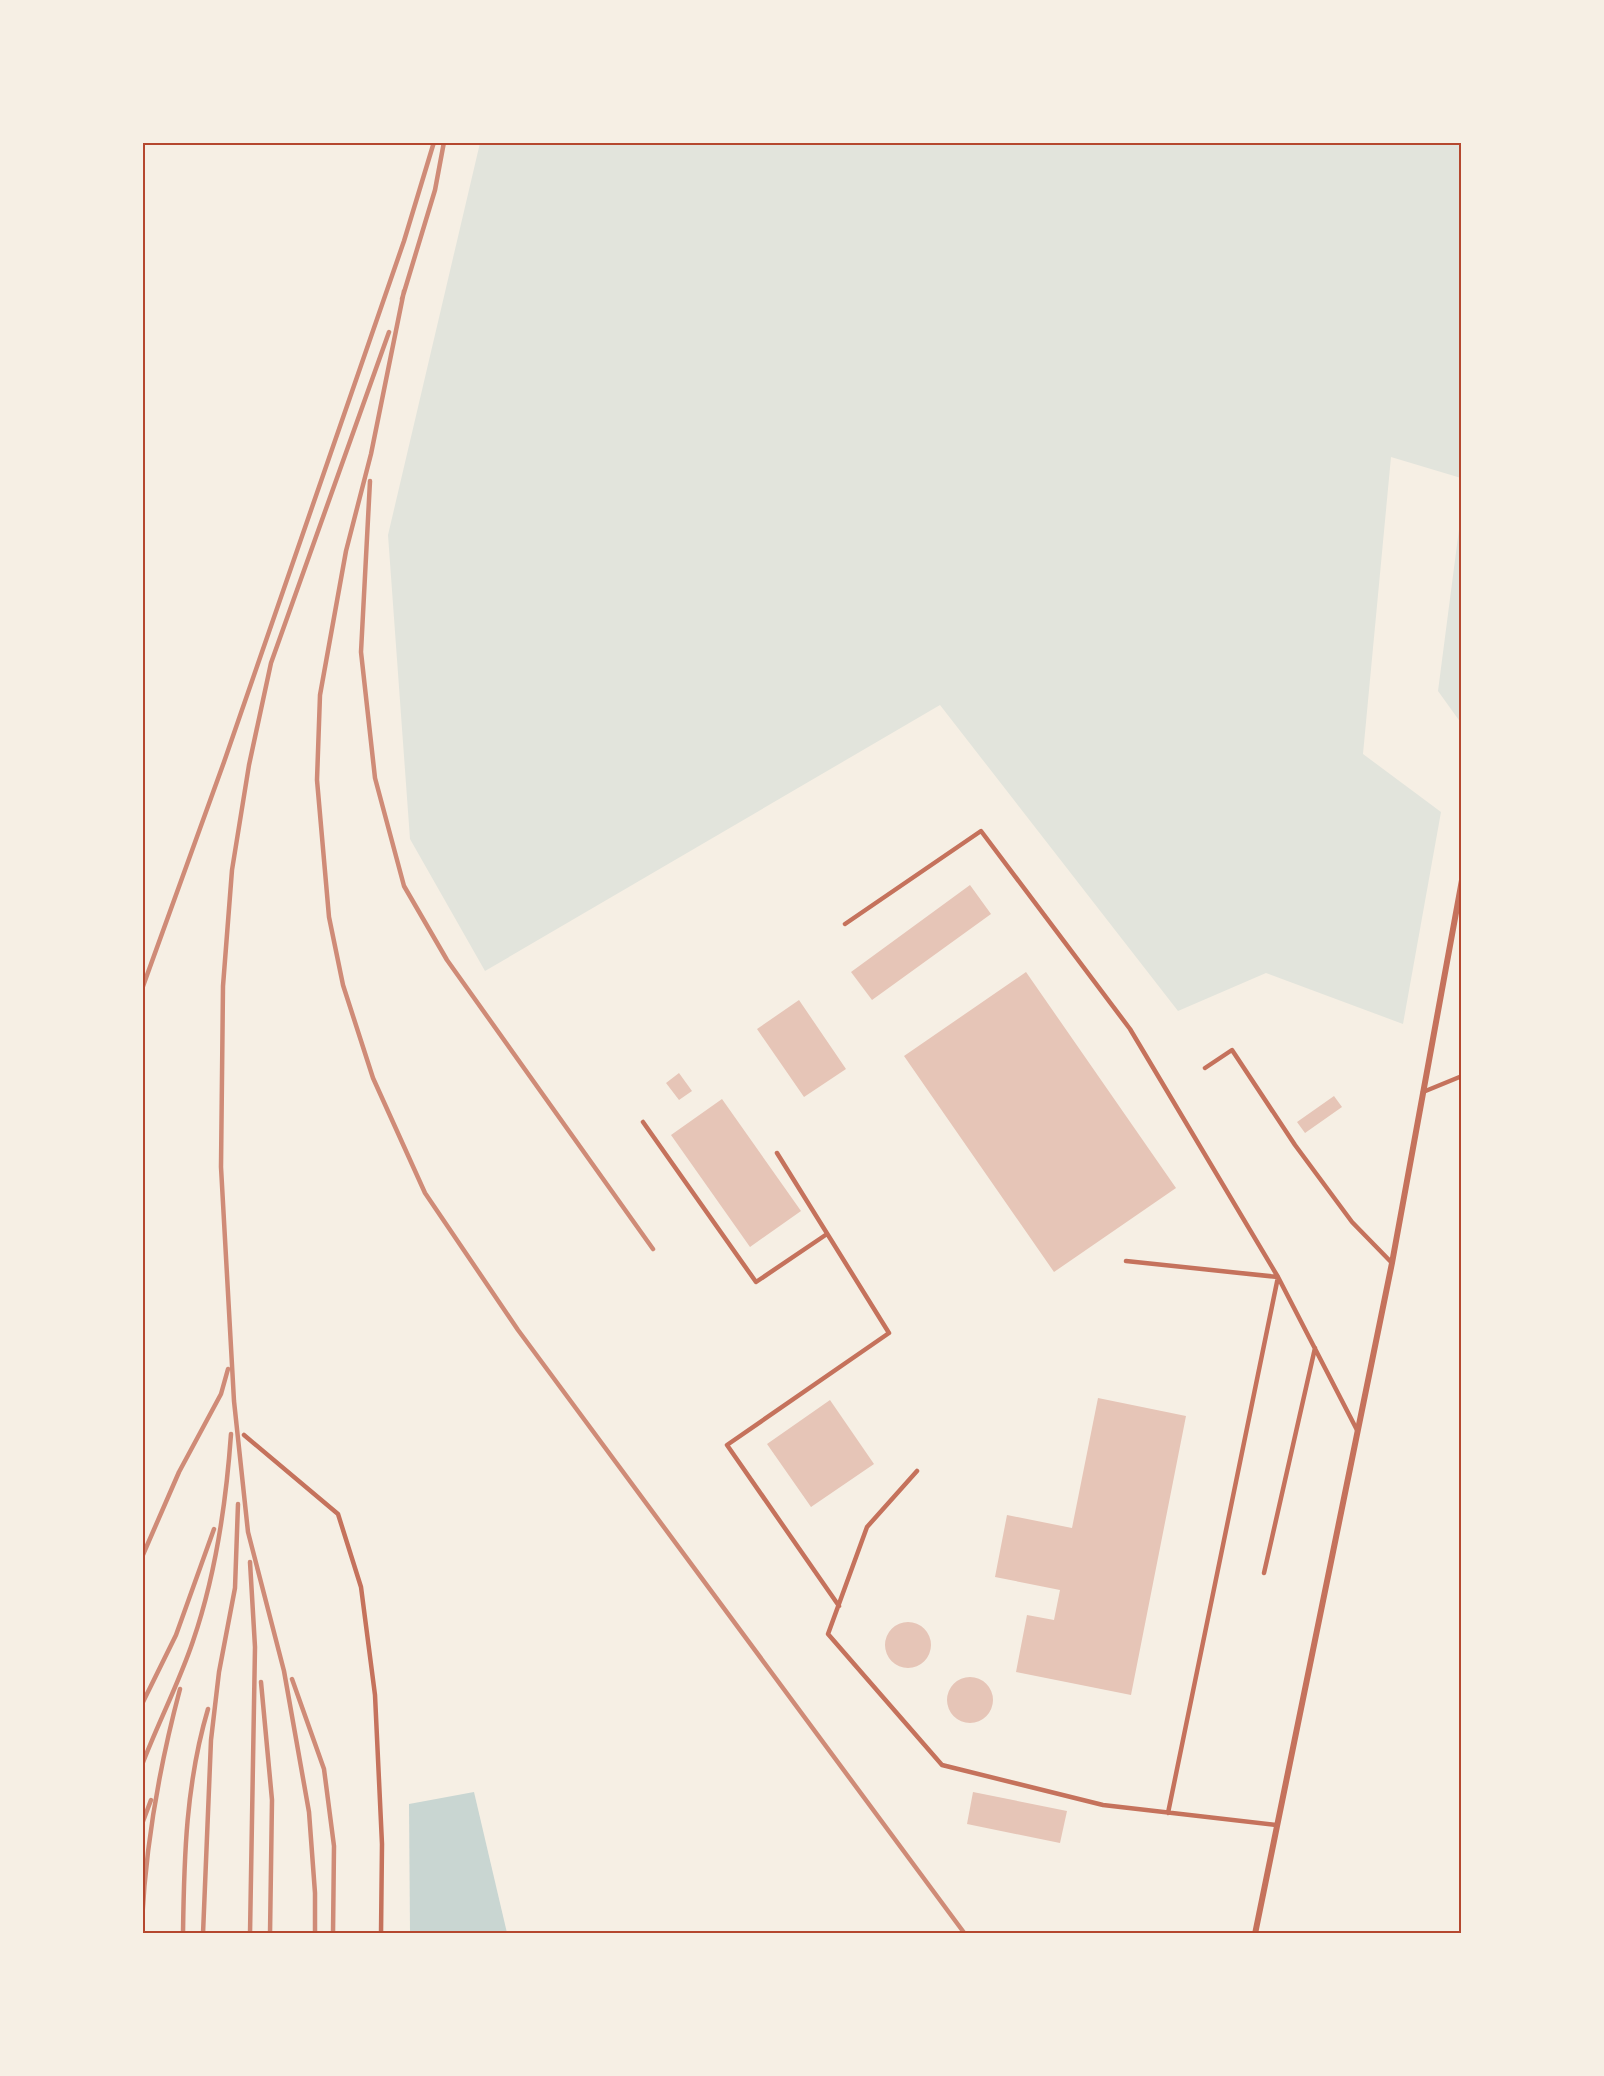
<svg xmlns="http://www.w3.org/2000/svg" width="1604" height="2076" font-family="'Sofia Sans Condensed',sans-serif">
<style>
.green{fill:#e2e4dc}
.water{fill:#c9d6d2}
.building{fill:#e6c5b7}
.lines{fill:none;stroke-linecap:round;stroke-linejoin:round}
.service{stroke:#c5725c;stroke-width:4.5}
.minor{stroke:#c5725c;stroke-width:6}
.rail{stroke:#cf8b77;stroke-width:4.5}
.neatline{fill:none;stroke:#b5482f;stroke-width:2}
</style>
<rect width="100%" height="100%" fill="#f6efe4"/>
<path class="green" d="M480,143H1461V478L1391,457L1363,754L1441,812L1403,1024L1266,973L1178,1011L940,705L485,971L410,839L388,535Z
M1461,514V723L1438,691Z"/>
<path class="water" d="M474,1792L507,1933H410L409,1804Z"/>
<path class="building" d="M970,885L991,914L872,1000L851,972Z
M1026,972L1176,1188L1054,1272L904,1056Z
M799,1000L846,1069L804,1097L757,1029Z
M679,1073L692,1091L679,1100L666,1083Z
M1334,1096L1342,1107L1305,1133L1297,1122Z
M722,1099L801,1211L750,1247L671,1135Z
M1098,1398L1186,1416L1131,1695L1016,1672L1027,1615L1054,1620L1060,1590L995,1577L1007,1515L1072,1528Z
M830,1400L874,1464L811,1507L767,1444Z
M885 1645a23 23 0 1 1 46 0a23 23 0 1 1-46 0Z
M947 1700a23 23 0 1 1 46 0a23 23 0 1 1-46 0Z
M973,1792L1067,1811L1060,1843L967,1824Z"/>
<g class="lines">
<path class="service" d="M845,924L981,831L1130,1029L1278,1277L1357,1430
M1205,1068L1232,1050L1295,1145L1352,1222L1392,1263
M1423,1092L1462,1076
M643,1122L756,1282L827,1234
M777,1153L889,1333L727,1445L839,1606
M1126,1261L1278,1277L1168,1813
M244,1435L338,1514L361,1587L375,1695L382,1844L381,1934
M917,1471L867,1527L828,1634L942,1765L1103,1805L1276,1825
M1264,1573L1315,1348"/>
<path class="minor" d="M1255,1934L1392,1263L1462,880"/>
<path class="rail" d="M404,291L371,454L346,551L320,695L317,780L329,917L343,985L373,1078L425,1193L518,1330L965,1934
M402,299L435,190L444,142
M370,481L361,652L375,778L404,886L447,960L653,1249
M142,989L224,762L404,241L434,142
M142,1557L179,1472L221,1394L228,1369
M250,1562L255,1647L250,1934
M292,1679L324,1769L334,1846L333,1934
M261,1682L272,1800L270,1934
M142,1704L176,1635L214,1529
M142,1765C158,1723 179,1683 193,1641C216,1574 226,1505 231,1434
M142,1824L151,1800
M142,1921C146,1843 160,1764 180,1689
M183,1934C184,1857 186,1783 208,1709
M203,1934L211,1740L219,1672L235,1588L238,1504
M315,1934V1893L309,1812L284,1671L248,1532L234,1401L221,1167L223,986L232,870L249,765L271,663L389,332"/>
</g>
<rect width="1604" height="2076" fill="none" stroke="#f6efe4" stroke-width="288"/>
<rect x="144" y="144" width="1316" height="1788" class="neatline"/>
</svg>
